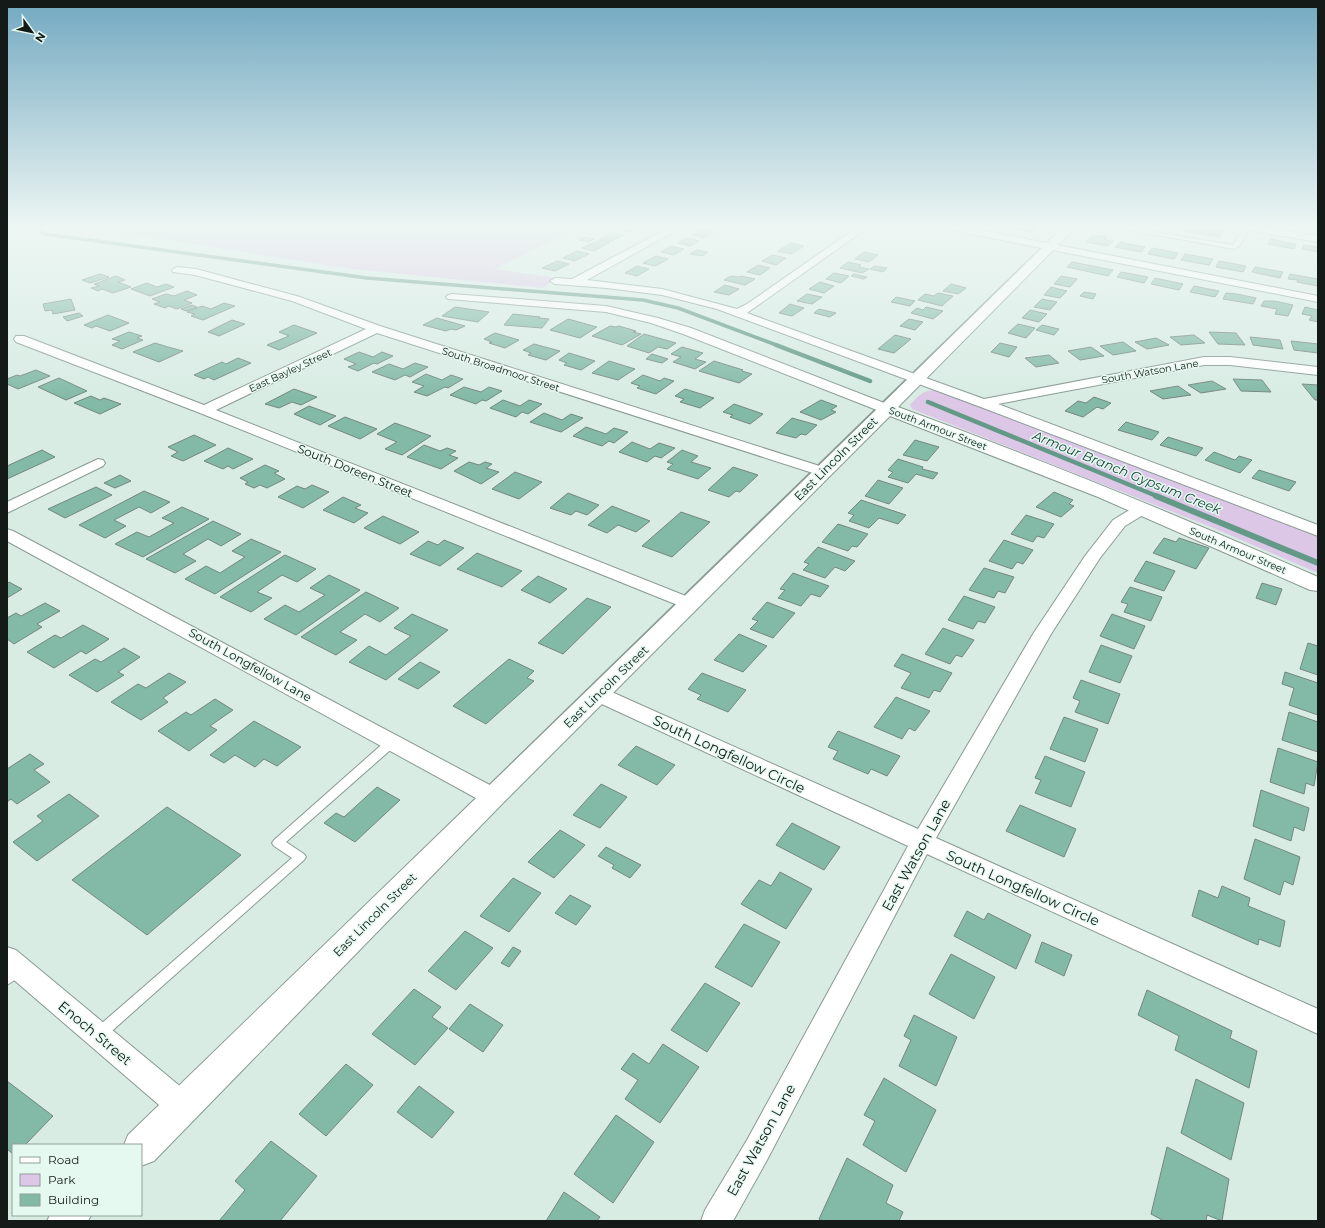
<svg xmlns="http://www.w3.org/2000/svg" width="1325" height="1228" font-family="Montserrat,sans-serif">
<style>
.green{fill:#ddc7e6}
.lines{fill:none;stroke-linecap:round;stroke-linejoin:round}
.stream-far2{stroke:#639987;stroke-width:3.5}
.stream-far1{stroke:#639987;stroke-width:4.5}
.stream{stroke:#639987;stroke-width:6}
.building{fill:#83baa7;stroke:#758680}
.service-casing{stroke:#889a93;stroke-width:2}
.minor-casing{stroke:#889a93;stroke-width:2}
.tertiary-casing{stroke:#889a93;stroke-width:2}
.service{fill:#fff;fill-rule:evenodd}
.minor{fill:#fff;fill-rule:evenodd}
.tertiary{fill:#fff;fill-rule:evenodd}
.labels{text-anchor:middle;stroke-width:3;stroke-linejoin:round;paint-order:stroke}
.far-street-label{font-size:10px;fill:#131a17;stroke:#e5f9f1}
.street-label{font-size:12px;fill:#131a17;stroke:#e5f9f1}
.water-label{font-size:13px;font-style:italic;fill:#164538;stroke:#e5f9f1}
.near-street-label{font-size:14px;fill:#131a17;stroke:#e5f9f1}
</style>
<rect width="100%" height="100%" fill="#d8ece4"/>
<path class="green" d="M79,226H582L494,269L557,278L543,288L353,269Z
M935,390L1227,500L1318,537V573L1211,527L912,409L910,405C919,396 921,391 935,390Z"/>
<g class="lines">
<path class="stream-far2" d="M34,226L45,234L367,278L643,300L678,308L779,346"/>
<path class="stream-far1" d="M776,345L870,381
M928,402L1159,497"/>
<path class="stream" d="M1156,496L1318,563"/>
</g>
<path class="building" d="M625,226H642L629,232L618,230Z
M1008,226H1028L1037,228L1032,232L1007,227Z
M1155,226H1207L1225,229L1219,237Z
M702,230L714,232L704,238L692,235Z
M612,232L624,235L612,241L600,239Z
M1093,235L1107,237L1105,240L1113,241L1108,246L1086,242Z
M584,237L594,239L589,242L579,240Z
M687,238L699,241L690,246L678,243Z
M1271,239L1296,244L1294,249L1268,244Z
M599,240L610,242L594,251L582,248Z
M1120,242L1145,247L1141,252L1115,247Z
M791,243L804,246L791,254L778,251Z
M1304,245L1318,247V252L1302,249Z
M671,246L684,249L674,255L661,252Z
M1152,248L1178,253L1174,259L1148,254Z
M697,250L708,252L702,256L690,254Z
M577,251L589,254L575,261L563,258Z
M864,252L878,255L869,262L855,259Z
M1185,254L1213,259L1209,265L1181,260Z
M772,255L786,258L776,265L762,261Z
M656,256L668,259L655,266L643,263Z
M557,261L569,264L555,271L542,268Z
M1219,261L1246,266L1243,272L1216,267Z
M848,262L861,265L859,267L869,269L862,273L840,268Z
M1072,262L1113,270L1108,276L1067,267Z
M758,265L770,268L760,275L747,272Z
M637,266L649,269L637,276L625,273Z
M875,266L887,268L883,272L870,269Z
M1255,267L1283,272L1280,278L1252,272Z
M1121,272L1148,277L1144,283L1117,277Z
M834,273L849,276L841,283L826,279Z
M100,274L109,277L90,283L82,280Z
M854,274L867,277L864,279L851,276Z
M1290,274L1318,279V282L1317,286L1297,282L1298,280L1288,279Z
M116,276L125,280L118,282L131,287L113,293L102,289L98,291L91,288L99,286L94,284Z
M731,276L739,277L741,276L755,279L745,285L724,280Z
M1061,276L1077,279L1070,287L1054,284Z
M1155,278L1183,284L1179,290L1151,284Z
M820,282L834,286L824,293L809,289Z
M147,283L157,287L166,284L174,287L150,296L131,289Z
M951,284L966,288L958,294L943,291Z
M725,285L739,289L729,295L714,292Z
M1194,286L1219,291L1215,297L1190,292Z
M1051,287L1067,291L1060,298L1044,295Z
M187,291L197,295L184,300L192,303L177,309L169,306L165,308L154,304L160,302L152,299L166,294L174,296Z
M1084,292L1096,294L1093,299L1080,296Z
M938,293L953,296L942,306L918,300L925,294L934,296Z
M1226,293L1237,294L1256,298L1253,304L1223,299Z
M807,294L822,297L812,304L797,301Z
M896,297L915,301L910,306L891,302Z
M71,299L75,310L53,314L52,310L45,311L43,304Z
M1042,299L1057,302L1050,310L1034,307Z
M1264,301H1274L1293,305L1288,316L1275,314L1277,309L1261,306Z
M224,303L235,306L203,320L191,316L195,314L187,312L202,306L211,309Z
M790,304L804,308L792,316L779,313Z
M192,305L197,307L186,311L181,309Z
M455,307L489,312L478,322L442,316Z
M926,307L943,311L933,319L911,313L917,308L923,310Z
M1305,307L1318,310V322L1309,320L1312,316L1302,314Z
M819,309L836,313L830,317L814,313Z
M1030,310L1047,314L1039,322L1022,318Z
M79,313L83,316L67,321L63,317Z
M513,314L540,317L539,318L549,319L542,328L504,325Z
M108,315L129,323L110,331L96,326L92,328L84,325Z
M437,318L465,326L456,330L451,329L446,331L423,325Z
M568,319L597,327L580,338L550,330Z
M909,319L923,322L915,330L900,326Z
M232,320L245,324L219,336L208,332Z
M1018,324L1035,328L1026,338L1008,333Z
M294,325L317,333L279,350L267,345L289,336L279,332Z
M1042,325L1059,329L1054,335L1036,330Z
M610,326L616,327L619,326L636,331L633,332L641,334L622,345L592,336Z
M129,332L142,336L137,338L143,340L122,349L112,345L120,341L112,339Z
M1209,332L1236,333L1245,345L1218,344Z
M495,333L519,340L505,348L489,343L492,342L484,339Z
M644,334L676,343L667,349L658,347L649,353L627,346Z
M895,335L911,339L894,353L878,349Z
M1194,335L1205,343L1181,345L1170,337Z
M1250,337L1280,340L1283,349L1253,345Z
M1156,338L1169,345L1147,349L1135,342Z
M1291,341L1318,344V353L1294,350Z
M1123,342L1136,351L1113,355L1100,346Z
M155,343L168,347L183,351L159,362L133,352Z
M1000,343L1017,347L1009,357L991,352Z
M534,344L560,351L546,360L528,355L531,353L523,350Z
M682,347L703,353L695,359L706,362L695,369L673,362L681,357L671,354Z
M1091,347L1104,356L1080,360L1068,351Z
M359,352L373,357L382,352L393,356L377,364L374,363L358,371L348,367L356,364L344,359Z
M569,353L595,361L581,370L564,365L567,363L559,360Z
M652,354L668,359L662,363L646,359Z
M1049,355L1059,363L1036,367L1025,358Z
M238,358L251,363L214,380L208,377L204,379L194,375L222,362L226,364Z
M609,361L635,369L618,380L592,373Z
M714,361L743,370L742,371L752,374L739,383L699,371Z
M415,363L428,367L410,377L405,375L395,380L372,372L389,364L403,369Z
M36,370L50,376L18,389L7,384V379L17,375L20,376Z
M426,374L442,380L451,375L463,379L448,388L445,387L427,396L414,392L424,386L412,382Z
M643,375L660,381L664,378L674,381L656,394L637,388L640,386L631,383Z
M59,378L87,391L66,400L38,387Z
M1233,379L1262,380L1271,392L1241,391Z
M1212,381L1226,389L1201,393L1188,385Z
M1302,384L1318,385V400H1315Z
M1178,386L1191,395L1163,399L1150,391Z
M464,387L481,392L489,387L502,391L486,401L482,400L476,404L450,395Z
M294,389L317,397L301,405L292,402L279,408L265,404Z
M685,389L714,398L700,408L680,402L684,399L675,396Z
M91,396L100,400L104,398L121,404L100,414L74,403Z
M1094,397L1111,403L1103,409L1097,407L1083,417L1065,411L1078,401L1086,403Z
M503,400L520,406L529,400L542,404L528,414L522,412L516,417L490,408Z
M821,400L837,406L831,410L836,412L821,420L800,412Z
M734,404L763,414L750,424L730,417L733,415L723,412Z
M309,406L336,416L320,425L294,414Z
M544,413L562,420L571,414L583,418L561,432L530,422Z
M345,417L377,429L360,439L328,426Z
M792,418L817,425L806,435L801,434L796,438L776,433Z
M1126,422L1159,432L1152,440L1118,430Z
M395,423L431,436L402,455L385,449L397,442L377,434Z
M586,427L606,434L614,428L628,432L614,443L609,441L602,446L573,436Z
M194,435L216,445L183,461L171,456L178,452L168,447Z
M1168,437L1203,448L1196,456L1160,445Z
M915,440L939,447L927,461L903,455Z
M632,442L650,449L659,443L675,448L661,458L655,456L647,462L619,452Z
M424,445L440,451L447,448L456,451L449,455L458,458L441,469L407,457Z
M228,448L253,459L233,469L228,466L223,469L204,461Z
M42,450L55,457L7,479V466Z
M682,450L698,456L691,462L711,468L698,479L667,469L673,464L667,462Z
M1214,452L1235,460L1239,456L1252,460L1240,473L1205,460Z
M898,459L923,467L922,469L938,473L933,479L916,474L908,483L888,477L893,472L888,470Z
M469,462L479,465L485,462L492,464L486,468L499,472L481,484L454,471Z
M265,465L279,471L274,473L285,479L267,488L260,485L254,488L245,484L248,482L240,478Z
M733,467L758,475L740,492L736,491L729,497L708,490Z
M1259,470L1296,482L1289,491L1252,478Z
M515,472L542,482L519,499L492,489Z
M120,475L131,481L115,488L104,483Z
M878,480L903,488L889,504L865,496Z
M312,485L329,492L303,508L278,497L297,486L305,489Z
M96,487L112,495L65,518L48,509Z
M144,491L170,502L151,513L139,507L114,520L126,526L105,538L79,525Z
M1054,492L1073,500L1069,504L1074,506L1061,517L1036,507Z
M568,493L599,505L587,515L576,511L571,515L550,508Z
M343,497L361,505L355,508L368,513L354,523L323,510Z
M861,500L906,515L898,524L879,518L869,528L849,521L854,515L848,513Z
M612,506L650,521L636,532L618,525L607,533L588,525Z
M182,507L209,519L143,557L115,544L137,532L149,537L174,523L162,518Z
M681,512L710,522L672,557L642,546Z
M1026,515L1054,524L1044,538L1037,536L1033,542L1011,534Z
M383,516L419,532L400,544L364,528Z
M213,521L241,534L221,546L208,539L183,554L196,561L175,573L146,559Z
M838,524L868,534L857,547L852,546L848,551L822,542Z
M1164,538L1176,542L1179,538L1209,548L1196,569L1153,553Z
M251,539L281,552L215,594L185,579L206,566L220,573L245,557L232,551Z
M444,540L464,548L440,566L410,554L428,541L438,545Z
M1004,540L1033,550L1023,564L1017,562L1012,569L989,561Z
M818,547L855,561L845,571L835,567L825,578L803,570L809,564L804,562Z
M477,553L522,571L502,587L457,569Z
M285,555L316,569L297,582L282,575L257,592L272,598L251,612L220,597Z
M1146,561L1175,571L1164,591L1134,581Z
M984,568L1014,577L1005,593L998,591L994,598L969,590Z
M793,573L829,586L820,597L811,594L801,606L778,598L785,590L780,589Z
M329,575L360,590L296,635L264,619L285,605L299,612L325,595L310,588Z
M538,576L567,589L550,603L521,590Z
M9,582L22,589L7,598V584Z
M1262,583L1282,589L1276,605L1256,598Z
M1130,587L1162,597L1151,621L1124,612L1128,604L1121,602Z
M366,592L399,608L380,622L365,614L340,632L357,640L336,655L301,637Z
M964,596L995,607L985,623L978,621L973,629L948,620Z
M587,598L611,607L563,654L538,643Z
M767,602L795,613L773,638L750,629L758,621L752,619Z
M45,603L60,611L37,624L42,627L14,644L7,639V618L16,613L21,616Z
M412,614L448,630L386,680L349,662L369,646L386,655L411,636L394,628Z
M1112,614L1145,626L1134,649L1100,636Z
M83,625L109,639L86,654L81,651L54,668L27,652L55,635L61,638Z
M943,628L974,640L962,657L956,655L950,664L925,654Z
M739,634L767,646L743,672L714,660Z
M1308,643L1318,646V675L1300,669Z
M1101,645L1132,656L1120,683L1089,672Z
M124,648L140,657L118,672L124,675L97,692L69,675L95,659L101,662Z
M902,654L952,673L940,692L934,690L929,698L901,688L911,673L894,666Z
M509,659L534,671L527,678L534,681L486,724L453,706Z
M420,662L440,672L418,689L398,679Z
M1285,672L1318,683V715L1289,705L1294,688L1282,684Z
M169,673L186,682L163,698L168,702L141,720L111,702L138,684L146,688Z
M702,673L746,690L728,712L697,699L701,695L688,689Z
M1081,680L1120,694L1108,724L1075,712L1080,701L1073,698Z
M896,697L930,711L915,731L909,728L902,739L874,727Z
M215,699L233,710L210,726L217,730L189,751L158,731L186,712L191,715Z
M1289,712L1318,722V752L1282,740Z
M1064,717L1098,729L1085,762L1050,749Z
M254,721L301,747L277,766L264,759L255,767L235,755L224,763L210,755Z
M838,731L900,756L887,776L871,769L868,774L833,759L838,751L828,747Z
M636,746L675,765L657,785L618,765Z
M1278,748L1318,762L1314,786L1306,783L1304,794L1270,782Z
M30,754L44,764L34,770L50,782L17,804L11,799L7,802V769Z
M1045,756L1085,772L1071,807L1035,793L1041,780L1035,778Z
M601,784L627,797L600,828L573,815Z
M377,787L400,800L355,842L324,823L336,813L344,817Z
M1261,790L1309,808L1304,831L1294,827L1291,841L1253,826Z
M69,794L99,816L37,861L13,842L43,821L37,816Z
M1020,805L1076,829L1064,857L1006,831Z
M167,807L241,855L147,935L72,880Z
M792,823L840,847L824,870L776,845Z
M560,830L585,845L554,878L528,862Z
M1255,839L1300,857L1293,885L1284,881L1280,895L1244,879Z
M606,847L641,865L630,878L612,868L614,865L598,856Z
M780,872L812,889L786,929L741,904L759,880L771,886Z
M513,878L541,893L509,932L480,916Z
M1222,886L1250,898L1248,906L1285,921L1280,947L1259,939L1258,945L1192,916L1199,890L1218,898Z
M570,895L591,906L576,925L555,913Z
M967,911L984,920L988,913L1031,935L1016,969L954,936Z
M744,924L780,942L752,987L715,967Z
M465,931L493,948L456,990L428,971Z
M1042,942L1072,955L1064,976L1035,962Z
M513,947L521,951L509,967L501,963Z
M951,954L995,977L974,1019L929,994Z
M705,983L740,1003L707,1052L671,1030Z
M414,989L441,1007L432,1017L448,1028L415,1065L372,1034Z
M1147,990L1232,1031L1230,1038L1257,1051L1249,1088L1175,1050L1179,1036L1138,1015Z
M470,1004L503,1025L483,1052L449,1029Z
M914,1015L957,1037L936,1086L899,1066L911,1040L904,1036Z
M663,1044L699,1067L660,1123L625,1099L638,1080L621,1069L633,1053L649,1064Z
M346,1064L373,1085L326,1136L299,1114Z
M884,1078L936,1110L906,1172L863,1145L875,1121L864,1115Z
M1196,1079L1244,1103L1231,1160L1181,1133Z
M7,1081L53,1116L25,1145H13V1154L7,1149Z
M419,1086L454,1112L432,1138L397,1112Z
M616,1115L654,1142L613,1203L574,1174Z
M271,1141L317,1176L280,1221H219L245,1190L235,1181Z
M1167,1147L1229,1179L1222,1221L1207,1215L1206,1221H1164L1151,1214Z
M847,1158L893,1185L886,1203L903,1212L899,1221H822L819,1219Z
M564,1192L600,1217L597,1221H546Z"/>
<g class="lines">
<defs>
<path id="service" d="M1108,226H1118L1233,245L1246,226L1250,227L1239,246L1234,249Z
M392,738L396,739L397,742L396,745L286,842L304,854L306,857L304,860L104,1038L99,1040L94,1038L92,1034L94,1030L292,858L274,846L272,843L274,840L388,739Z
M19,964L24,966L25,970L24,974L7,985V972Z"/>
<path id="minor" d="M672,226H684L587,280L662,289L737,309L747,304L859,226H870L747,313L984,399L1204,357H1230L1318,367V375L1230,365H1204L998,404L1318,525V536L978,406L717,309L662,295L607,288L555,284L550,281L555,278L572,279Z
M940,226H960L1318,296V302L945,229Z
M1235,226H1257L1318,236V242L1240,229Z
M177,267L196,269L300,297L380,326L829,469L831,472L829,475L824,476L819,475L377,333L216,410L696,600L699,604L696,608L690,610L200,413L16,342L14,339L16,336H24L204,405L366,329L292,301L195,275L173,272L172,270Z
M452,294L606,306L658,318L691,328L892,406L894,409L892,412L887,413L882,412L683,334L651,323L606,312L448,299L446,297L448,295Z
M98,459L103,460L105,463L103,466L7,513V502Z
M1142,504L1148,506L1150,509L1148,512L1125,526L1100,558L1051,634L936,838L1318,1009V1034L927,854L767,1160L733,1221H701L705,1210L747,1140L908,846L591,699L588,694L591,689L598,687L605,689L918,829L1033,634L1085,556L1113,520L1136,506Z
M7,529L13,531L501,791L504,797L501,803L493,805L485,803L7,541Z
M7,947L16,950L193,1097L197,1107L193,1117L183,1121L173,1117L7,974Z"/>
<path id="tertiary" d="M1064,226H1077L898,407C1040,459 1180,516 1318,577V591L1310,590L1098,497L890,416L502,804L154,1161L141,1166V1145H124L128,1135C440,832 754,531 1064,226Z
M50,1215H91L88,1221H47Z"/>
</defs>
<use href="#service" class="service-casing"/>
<use href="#minor" class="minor-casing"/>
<use href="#tertiary" class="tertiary-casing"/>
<use href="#service" class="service"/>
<use href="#minor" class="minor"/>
<use href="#tertiary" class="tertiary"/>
</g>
<linearGradient id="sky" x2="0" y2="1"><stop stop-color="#73a9c1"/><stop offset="0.57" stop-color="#edf6f3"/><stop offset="1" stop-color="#edf6f3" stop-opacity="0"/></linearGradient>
<rect width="1325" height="398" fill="url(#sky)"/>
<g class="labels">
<g class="far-street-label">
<text transform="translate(501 369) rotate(18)" y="4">South Broadmoor Street</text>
<text transform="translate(290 370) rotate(-25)" y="4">East Bayley Street</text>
<text transform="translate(1150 371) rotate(-10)" y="4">South Watson Lane</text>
<text transform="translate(938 428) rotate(21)" y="4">South Armour Street</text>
<text transform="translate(1238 550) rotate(23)" y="4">South Armour Street</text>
</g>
<g class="street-label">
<text transform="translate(836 459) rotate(-45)" y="4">East Lincoln Street</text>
<text transform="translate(355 471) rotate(22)" y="4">South Doreen Street</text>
<text transform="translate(250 665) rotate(29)" y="4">South Longfellow Lane</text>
<text transform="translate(606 687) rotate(-44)" y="4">East Lincoln Street</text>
<text transform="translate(375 915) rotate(-45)" y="4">East Lincoln Street</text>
</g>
<g class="water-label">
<text transform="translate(1127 472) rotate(22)" y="5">Armour Branch Gypsum Creek</text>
</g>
<g class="near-street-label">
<text transform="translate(729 754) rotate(25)" y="5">South Longfellow Circle</text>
<text transform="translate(916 855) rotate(-61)" y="5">East Watson Lane</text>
<text transform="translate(1023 888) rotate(24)" y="5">South Longfellow Circle</text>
<text transform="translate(95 1033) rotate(40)" y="5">Enoch Street</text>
<text transform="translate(761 1140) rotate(-61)" y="5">East Watson Lane</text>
</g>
</g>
<rect width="1325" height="1228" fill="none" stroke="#131a17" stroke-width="16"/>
<rect x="12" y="1144" width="130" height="72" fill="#e5f9f1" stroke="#91a09a"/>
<rect x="20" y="1157" width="20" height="6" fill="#ffffff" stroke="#91a09a"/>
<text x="48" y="1164" font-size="12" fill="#131a17">Road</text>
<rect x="20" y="1174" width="20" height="12" fill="#ddc7e6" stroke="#91a09a"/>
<text x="48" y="1184" font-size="12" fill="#131a17">Park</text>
<rect x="20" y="1194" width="20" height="12" fill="#83baa7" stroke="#91a09a"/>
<text x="48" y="1204" font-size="12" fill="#131a17">Building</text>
<g transform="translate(32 32) rotate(123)" stroke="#e5f9f1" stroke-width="3" paint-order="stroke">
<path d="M0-3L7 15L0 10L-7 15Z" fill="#131a17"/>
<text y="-6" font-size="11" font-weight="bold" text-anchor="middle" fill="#131a17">N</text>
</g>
</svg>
